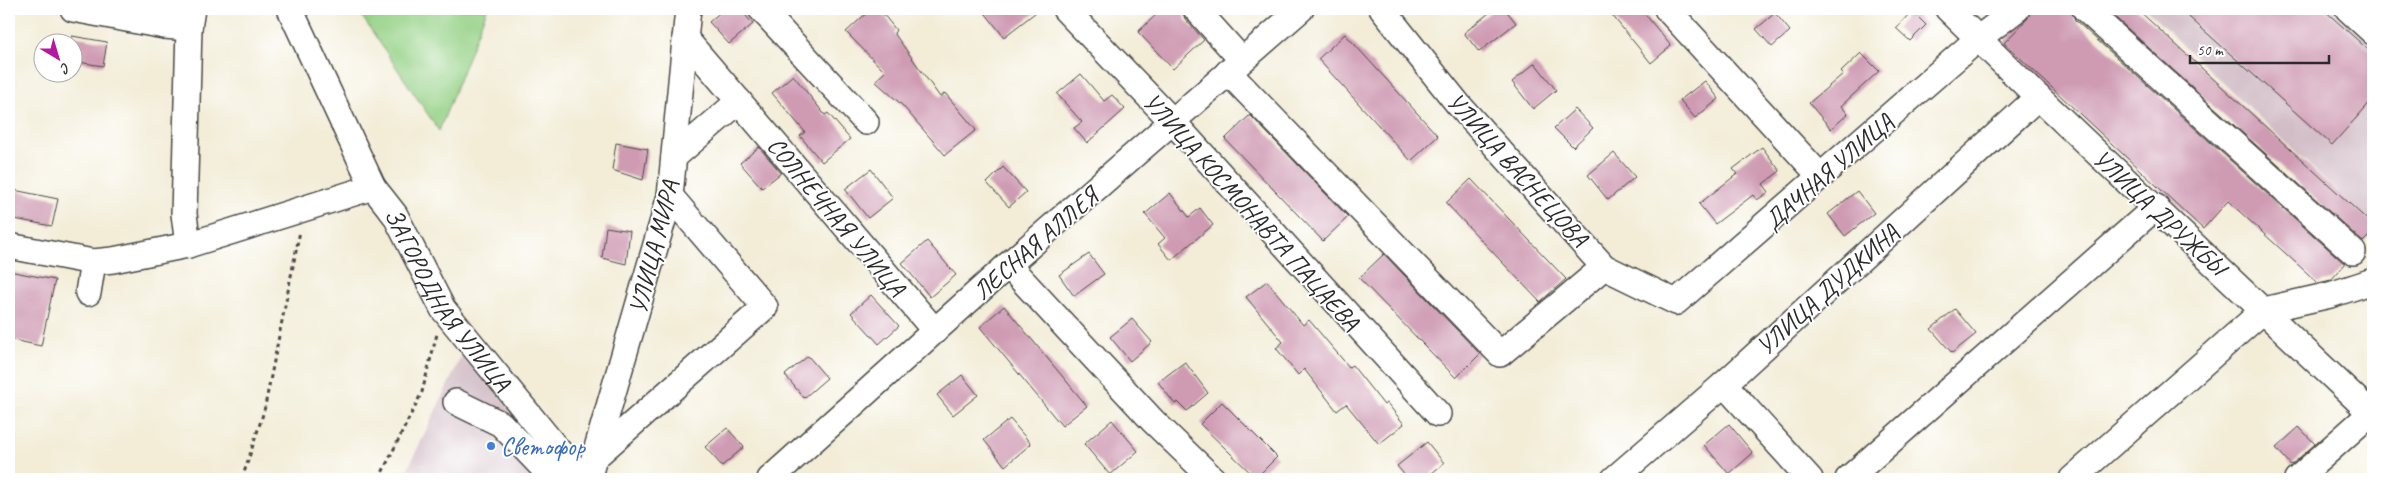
<svg xmlns="http://www.w3.org/2000/svg" width="2382" height="488" font-family="Caveat,sans-serif">
<style>
.industrial{fill:#d2bdc6}
.green{fill:#95d186;stroke:#607e58}
.building{fill:#cf9bb3}
.lines{fill:none;stroke-linecap:round;stroke-linejoin:round}
.minor-casing{stroke:#494845;stroke-width:28}
.path{stroke:#494845;stroke-width:3;stroke-dasharray:4 4;stroke-linecap:butt}
.minor{stroke:#fff;stroke-width:25}
.shop-dot{fill:#3f7fe0;stroke:#fff;stroke-width:2}
.labels{text-anchor:middle;stroke-width:4;stroke-linejoin:round;paint-order:stroke}
.street-label{font-size:25px;fill:#2b2b2b;stroke:#fff}
.shop-label{font-size:25px;fill:#366cbe;stroke:#fff;text-anchor:start}
</style>
<rect width="100%" height="100%" fill="#fff"/>
<filter id="ink" filterUnits="userSpaceOnUse"><feTurbulence type="fractalNoise" baseFrequency=".02" numOctaves="2"/><feDisplacementMap in="SourceGraphic" scale="10" xChannelSelector="R" yChannelSelector="G"/><feConvolveMatrix kernelMatrix="1 2 1 2 8 2 1 2 1" color-interpolation-filters="sRGB"/></filter>
<filter id="wash" filterUnits="userSpaceOnUse"><feTurbulence type="fractalNoise" baseFrequency=".0096" numOctaves="4" result="noise"/><feDisplacementMap in="SourceGraphic" scale="20" xChannelSelector="R" yChannelSelector="G"/><feGaussianBlur stdDeviation="1.12" result="paint"/><feColorMatrix in="noise" values="0 0 0 0 0 0 0 0 0 0 0 0 0 0 0 0 0 1.4 0 .05"/><feComposite in="paint" operator="in"/></filter>
<g filter="url(#wash)">
<rect width="100%" height="100%" fill="#f3edd8"/>
<path class="industrial" d="M2145,9H2373V225Z
M462,355L559,462L575,479H403Z"/>
<path class="green" d="M357,9H487L439,131Z"/>
<g id="blocks">
<path class="building" d="M724,9H740L753,24L729,44L709,22Z
M871,9H879L896,30L894,33L940,97L945,93L976,130L945,155L902,105L875,81L885,72L846,32Z
M982,9H1040L1004,37Z
M1162,9H1182L1185,19L1204,40L1173,69L1138,32Z
M1494,9H1505L1516,23L1479,52L1464,33Z
M1607,9H1641L1671,46L1651,63Z
M2031,9H2071L2075,20L2345,264L2331,280L2318,283L2228,201L2203,229L2004,43L2028,18Z
M2106,9H2137L2373,225V232L2363,242Z
M2180,9H2323L2373,54V99L2332,145Z
M1912,11L1926,25L1910,41L1896,28Z
M1775,13L1790,31L1772,47L1756,29Z
M1345,34L1438,136L1411,161L1318,59Z
M72,36L107,42L103,66L72,61Z
M1861,53L1879,71L1841,106L1848,114L1831,129L1809,103L1843,74L1841,72Z
M1535,63L1556,90L1533,109L1512,82Z
M1081,74L1104,101L1112,95L1125,109L1087,143L1074,128L1082,122L1057,94Z
M793,75L825,115L828,113L850,139L822,162L800,136L805,132L772,93Z
M1705,81L1719,99L1695,118L1680,100Z
M1575,109L1593,128L1573,147L1554,128Z
M1250,115L1348,217L1323,241L1225,139Z
M616,143L648,149L643,180L612,170Z
M759,147L781,173L762,188L740,163Z
M1762,147L1780,171L1763,184L1769,192L1757,200L1753,195L1715,224L1699,204L1737,174L1733,169Z
M1614,153L1635,177L1608,200L1588,175Z
M1003,167L1026,192L1009,207L987,183Z
M871,169L893,198L868,218L845,189Z
M1471,179L1566,279L1540,302L1446,203Z
M9,189L58,199L52,226L9,218Z
M1857,191L1874,213L1845,236L1828,214Z
M1170,193L1189,217L1200,208L1213,225L1171,260L1158,244L1165,238L1145,214Z
M606,227L630,231L626,264L602,258Z
M927,241L956,275L930,297L902,263Z
M1089,254L1104,274L1074,296L1059,275Z
M1384,254L1480,354L1456,378L1359,278Z
M9,271L55,280L41,346L9,339Z
M1267,281L1303,325L1309,320L1349,367L1352,365L1384,405L1387,403L1404,424L1379,444L1346,404L1337,411L1304,369L1298,375L1276,348L1283,342L1246,297Z
M871,295L899,326L879,344L851,313Z
M1004,306L1087,406L1062,426L980,327Z
M1955,309L1976,334L1952,353L1931,329Z
M1132,319L1152,342L1130,361L1110,337Z
M808,356L827,378L804,398L785,375Z
M1185,362L1208,393L1187,411L1178,402L1175,404L1158,382Z
M962,375L978,395L953,415L937,395Z
M1222,402L1277,457L1256,478L1200,424Z
M1010,419L1031,444L1005,466L984,440Z
M1112,420L1138,451L1110,475L1084,444Z
M1729,424L1753,453L1729,474L1704,445Z
M2299,427L2315,444L2291,465L2276,448Z
M727,428L744,447L722,466L705,447Z
M1427,442L1444,463L1425,479H1408L1397,466Z"/>
</g>
</g>
<g filter="url(#ink)">
<use href="#blocks" fill-opacity="0" stroke="#494845" stroke-width="1"/>
<g class="lines">
<defs>
<g id="minor">
<path d="M73,9L164,26L189,28"/>
<path id="s1" d="M290,9L373,187L395,215L443,309L557,449L584,479"/>
<path d="M761,9L866,122"/>
<path d="M1065,9L1173,122L1438,414"/>
<path d="M1196,9L1241,59"/>
<path d="M1382,9L1458,104L1604,267L1676,302L1979,38L2017,9"/>
<path d="M1667,9L1821,177"/>
<path d="M1948,9L2038,97L2373,415"/>
<path d="M2085,9L2353,252"/>
<path d="M2348,9L2373,32"/>
<path d="M685,38L935,331"/>
<path d="M1228,72L1500,354L1604,267"/>
<path d="M674,157L739,101"/>
<path d="M188,245L184,214L189,28L192,9"/>
<path d="M9,246L93,262L113,260L188,245L373,187"/>
<path d="M1008,265L1153,421L1213,479"/>
<path d="M88,293L93,262"/>
<path d="M1724,384L1810,479"/>
<path d="M456,402L501,424L554,479L559,462L557,449"/>
<path d="M595,457L765,307L670,196"/>
<path d="M588,479L670,196L688,9"/>
<path d="M770,479L1008,265L1301,9"/>
<path d="M1614,479L1724,384L2038,97"/>
<path d="M1848,479L2156,207"/>
<path d="M2072,479L2264,310L2330,295L2373,281"/>
<path d="M2297,479L2371,413"/>
</g>
</defs>
<use href="#minor" class="minor-casing"/>
<path class="path" d="M242,479L264,411L300,231
M379,479L422,392L437,334"/>
<use href="#minor" class="minor"/>
</g>
</g>
<circle class="shop-dot" cx="491" cy="446" r="5"/>
<g class="labels">
<g class="street-label">
<text transform="translate(1518 169) rotate(48)" y="9">УЛИЦА ВАСНЕЦОВА</text>
<text transform="translate(1828 171) rotate(-41)" y="9">ДАЧНАЯ УЛИЦА</text>
<text transform="translate(1252 211) rotate(48)" y="9">УЛИЦА КОСМОНАВТА ПАЦАЕВА</text>
<text transform="translate(2160 212) rotate(43)" y="9">УЛИЦА ДРУЖБЫ</text>
<text transform="translate(837 216) rotate(50)" y="9">СОЛНЕЧНАЯ УЛИЦА</text>
<text transform="translate(1035 243) rotate(-41)" y="9">ЛЕСНАЯ АЛЛЕЯ</text>
<text transform="translate(653 247) rotate(-76)" y="9">УЛИЦА МИРА</text>
<text transform="translate(1827 289) rotate(-42)" y="9">УЛИЦА ДУДКИНА</text>
<text dy="9" stroke="none"><textPath href="#s1" startOffset="332">ЗАГОРОДНАЯ УЛИЦА</textPath></text>
</g>
<g class="shop-label">
<text x="501" y="455">Светофор</text>
</g>
</g>
<rect width="2382" height="488" fill="none" stroke="#fff" stroke-width="30"/>
<g transform="translate(58 58) rotate(142)"><circle r="24" fill="#ffffff" stroke="#aaaaaa"/>
<path d="M0-4L9 19L0 12L-9 19Z" fill="#b5179e"/>
<text y="-8" font-size="14" font-weight="bold" text-anchor="middle" fill="#2b2b2b">С</text>
</g>
<path d="M2190 55v8h139v-8" fill="none" stroke="#2b2b2b" stroke-width="2.5"/>
<text x="2197" y="55" font-size="15" fill="#2b2b2b" stroke="#ffffff" stroke-width="4" paint-order="stroke">50 m</text>
</svg>
